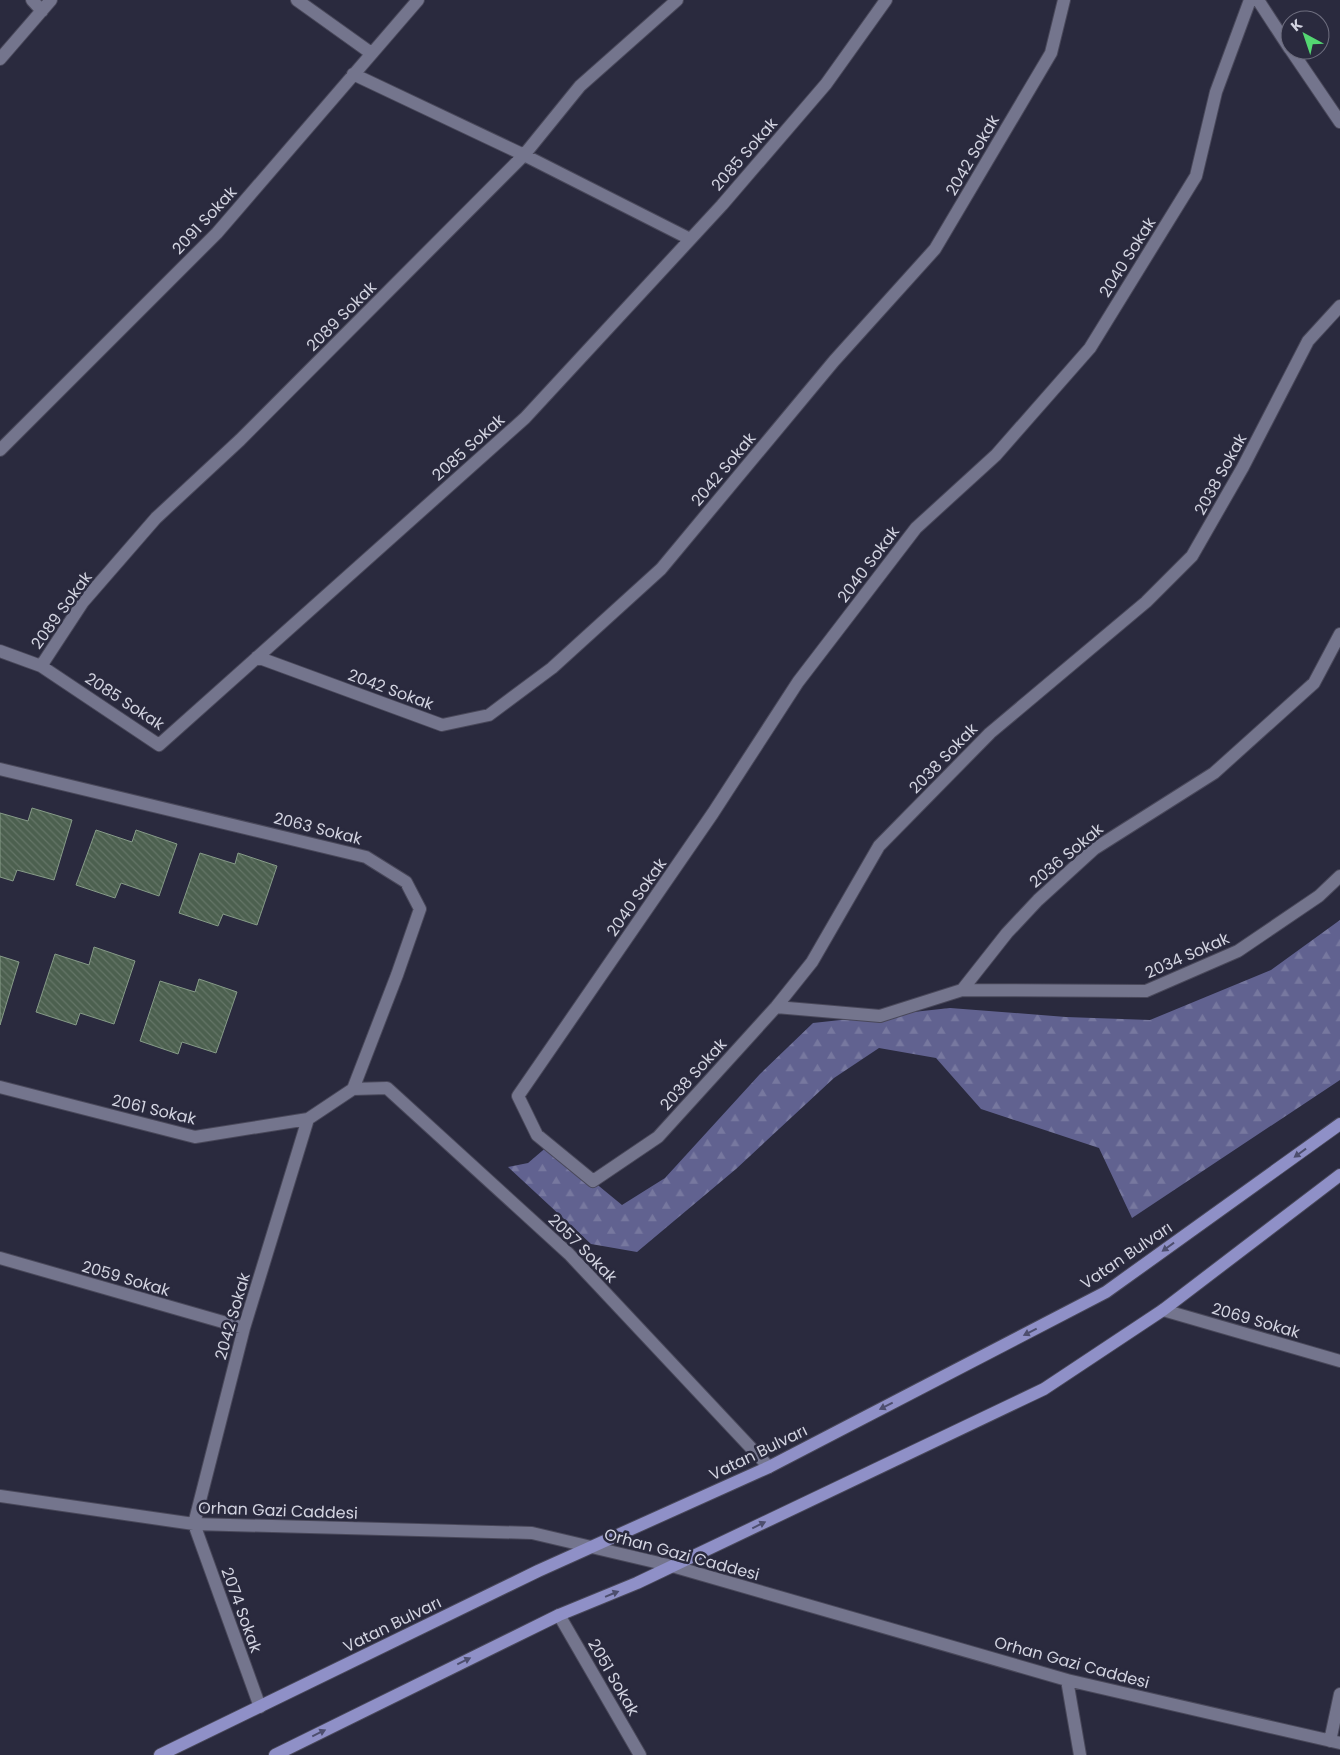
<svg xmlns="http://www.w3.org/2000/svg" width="1340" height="1755" font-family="Poppins,sans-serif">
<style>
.forest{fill:url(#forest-firs)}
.building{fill:url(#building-back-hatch);stroke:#869b88}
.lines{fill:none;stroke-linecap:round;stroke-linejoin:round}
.minor-casing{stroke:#49485a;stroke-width:14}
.major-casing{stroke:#49485a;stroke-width:14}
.minor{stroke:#74758d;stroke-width:12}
.major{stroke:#8f90c7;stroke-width:12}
.oneway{fill:#4d4e6e}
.labels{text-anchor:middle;stroke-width:5;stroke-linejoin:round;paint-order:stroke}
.street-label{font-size:16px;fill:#d3d4e1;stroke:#2a2a3e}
</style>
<defs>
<pattern id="forest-firs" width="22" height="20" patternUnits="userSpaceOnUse" patternTransform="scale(1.25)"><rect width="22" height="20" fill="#616290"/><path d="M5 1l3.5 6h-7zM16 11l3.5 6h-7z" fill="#77789f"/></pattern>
<pattern id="building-back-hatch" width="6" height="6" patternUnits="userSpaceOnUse" patternTransform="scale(1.25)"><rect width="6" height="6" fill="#4c604f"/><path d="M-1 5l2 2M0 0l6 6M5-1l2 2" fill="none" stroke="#657668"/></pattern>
</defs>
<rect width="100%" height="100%" fill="#2a2a3e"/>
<path class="forest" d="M1340,920V1080L1132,1218L1099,1148L981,1109L936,1058L879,1048L834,1078L736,1169L637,1252L591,1244L508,1167L528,1163L549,1145L622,1205L665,1178L760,1074L813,1023L950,1008L1066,1017L1150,1020L1271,970Z"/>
<path class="building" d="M32,808L72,820L54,880L17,870L13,881L0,877V813L28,821Z
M96,830L132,842L136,830L177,844L159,896L121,883L115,898L76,885Z
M200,853L235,864L238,853L277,866L257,925L223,914L218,926L179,913Z
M94,947L135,961L114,1024L80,1013L76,1025L36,1012L55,954L89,965Z
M0,956L19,962L0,1025Z
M199,979L237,992L216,1053L182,1042L178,1054L140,1041L160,981L195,992Z"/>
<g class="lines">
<defs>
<path id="minor" d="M32,0L42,11
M297,0L371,53
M1250,0L1216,92L1196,176L1090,348L996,455L916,528L798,682L713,813L518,1096L537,1135L593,1181L658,1137L776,1007L812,962L879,846L990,733L1146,602L1192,556L1243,467L1308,341L1340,306
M1258,0L1290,49
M1291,50L1340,122
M0,59L51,0
M353,74L524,155L690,239
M0,450L217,233L418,0
M0,651L41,666L159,745L525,418L722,205L826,84L886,0
M257,657L442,725L489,715L552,668L661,569L834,361L935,249L1051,53L1064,0
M41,666L83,602L156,518L240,440L524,155L580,86L677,0
M0,769L366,857L406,882L420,909L397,975L353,1089
M962,990L1146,991L1238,951L1319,896L1340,876
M776,1007L880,1016L962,990L1007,933L1038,900L1094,849L1214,773L1314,683L1340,634
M0,1087L195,1137L308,1119L353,1089
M353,1089L387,1088L569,1254L769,1467
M0,1258L244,1328
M1163,1310L1340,1361
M0,1496L194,1524L532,1533L672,1566L1067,1680L1340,1743
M559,1615L640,1755
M1067,1680L1080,1755
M260,1707L194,1524L244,1328L308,1119
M1330,1741L1340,1694"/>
<path id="major" d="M160,1755L538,1571L769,1467L1106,1292L1340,1124
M275,1755L559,1615L637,1583L1044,1389L1163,1310L1340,1175"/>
</defs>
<use href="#minor" class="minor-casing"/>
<use href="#major" class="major-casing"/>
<use href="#minor" class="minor"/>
<use href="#major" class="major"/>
</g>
<defs><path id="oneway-solid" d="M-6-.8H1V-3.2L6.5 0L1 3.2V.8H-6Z" transform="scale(1.25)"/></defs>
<g class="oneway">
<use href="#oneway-solid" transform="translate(1300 1153) rotate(144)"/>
<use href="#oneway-solid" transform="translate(1168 1247) rotate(144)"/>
<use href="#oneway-solid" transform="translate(1030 1332) rotate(153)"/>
<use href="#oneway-solid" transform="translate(886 1406) rotate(153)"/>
<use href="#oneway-solid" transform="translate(759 1525) rotate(-26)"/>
<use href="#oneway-solid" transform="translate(612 1594) rotate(-22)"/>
<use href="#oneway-solid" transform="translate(464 1661) rotate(-26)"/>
<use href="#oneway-solid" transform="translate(319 1733) rotate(-26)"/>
</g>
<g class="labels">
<g class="street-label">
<text transform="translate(744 154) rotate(-49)" y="6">2085 Sokak</text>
<text transform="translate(972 155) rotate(-60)" y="6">2042 Sokak</text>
<text transform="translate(204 220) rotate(-47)" y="6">2091 Sokak</text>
<text transform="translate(1127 257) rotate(-58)" y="6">2040 Sokak</text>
<text transform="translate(341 316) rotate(-45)" y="6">2089 Sokak</text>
<text transform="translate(468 447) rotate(-42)" y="6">2085 Sokak</text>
<text transform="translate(723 469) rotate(-50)" y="6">2042 Sokak</text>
<text transform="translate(1220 474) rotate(-61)" y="6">2038 Sokak</text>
<text transform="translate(868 564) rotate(-53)" y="6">2040 Sokak</text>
<text transform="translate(61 610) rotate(-54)" y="6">2089 Sokak</text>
<text transform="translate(391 689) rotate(20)" y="6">2042 Sokak</text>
<text transform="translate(125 701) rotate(33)" y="6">2085 Sokak</text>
<text transform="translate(943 758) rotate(-46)" y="6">2038 Sokak</text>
<text transform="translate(318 828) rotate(14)" y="6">2063 Sokak</text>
<text transform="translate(1066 855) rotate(-40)" y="6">2036 Sokak</text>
<text transform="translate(636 897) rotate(-55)" y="6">2040 Sokak</text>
<text transform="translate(1187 955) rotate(-24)" y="6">2034 Sokak</text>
<text transform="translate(693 1074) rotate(-48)" y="6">2038 Sokak</text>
<text transform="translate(154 1109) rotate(13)" y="6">2061 Sokak</text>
<text transform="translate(583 1248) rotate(45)" y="6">2057 Sokak</text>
<text transform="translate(1126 1255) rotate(-34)" y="6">Vatan Bulvarı</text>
<text transform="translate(126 1278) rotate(16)" y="6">2059 Sokak</text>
<text transform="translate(232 1316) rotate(-74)" y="6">2042 Sokak</text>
<text transform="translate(1256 1320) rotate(16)" y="6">2069 Sokak</text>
<text transform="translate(758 1452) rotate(-26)" y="6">Vatan Bulvarı</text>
<text transform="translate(278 1510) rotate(2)" y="6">Orhan Gazi Caddesi</text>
<text transform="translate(682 1554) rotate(15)" y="6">Orhan Gazi Caddesi</text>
<text transform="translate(242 1610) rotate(70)" y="6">2074 Sokak</text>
<text transform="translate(392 1624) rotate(-26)" y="6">Vatan Bulvarı</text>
<text transform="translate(1072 1662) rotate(15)" y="6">Orhan Gazi Caddesi</text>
<text transform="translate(614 1677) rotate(60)" y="6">2051 Sokak</text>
</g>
</g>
<g transform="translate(1305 35) rotate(320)"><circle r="24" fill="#2a2a3e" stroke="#6e6e7f"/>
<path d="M0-4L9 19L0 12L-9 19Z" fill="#54d672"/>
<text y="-8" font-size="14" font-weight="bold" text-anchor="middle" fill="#d3d4e1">K</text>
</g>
</svg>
